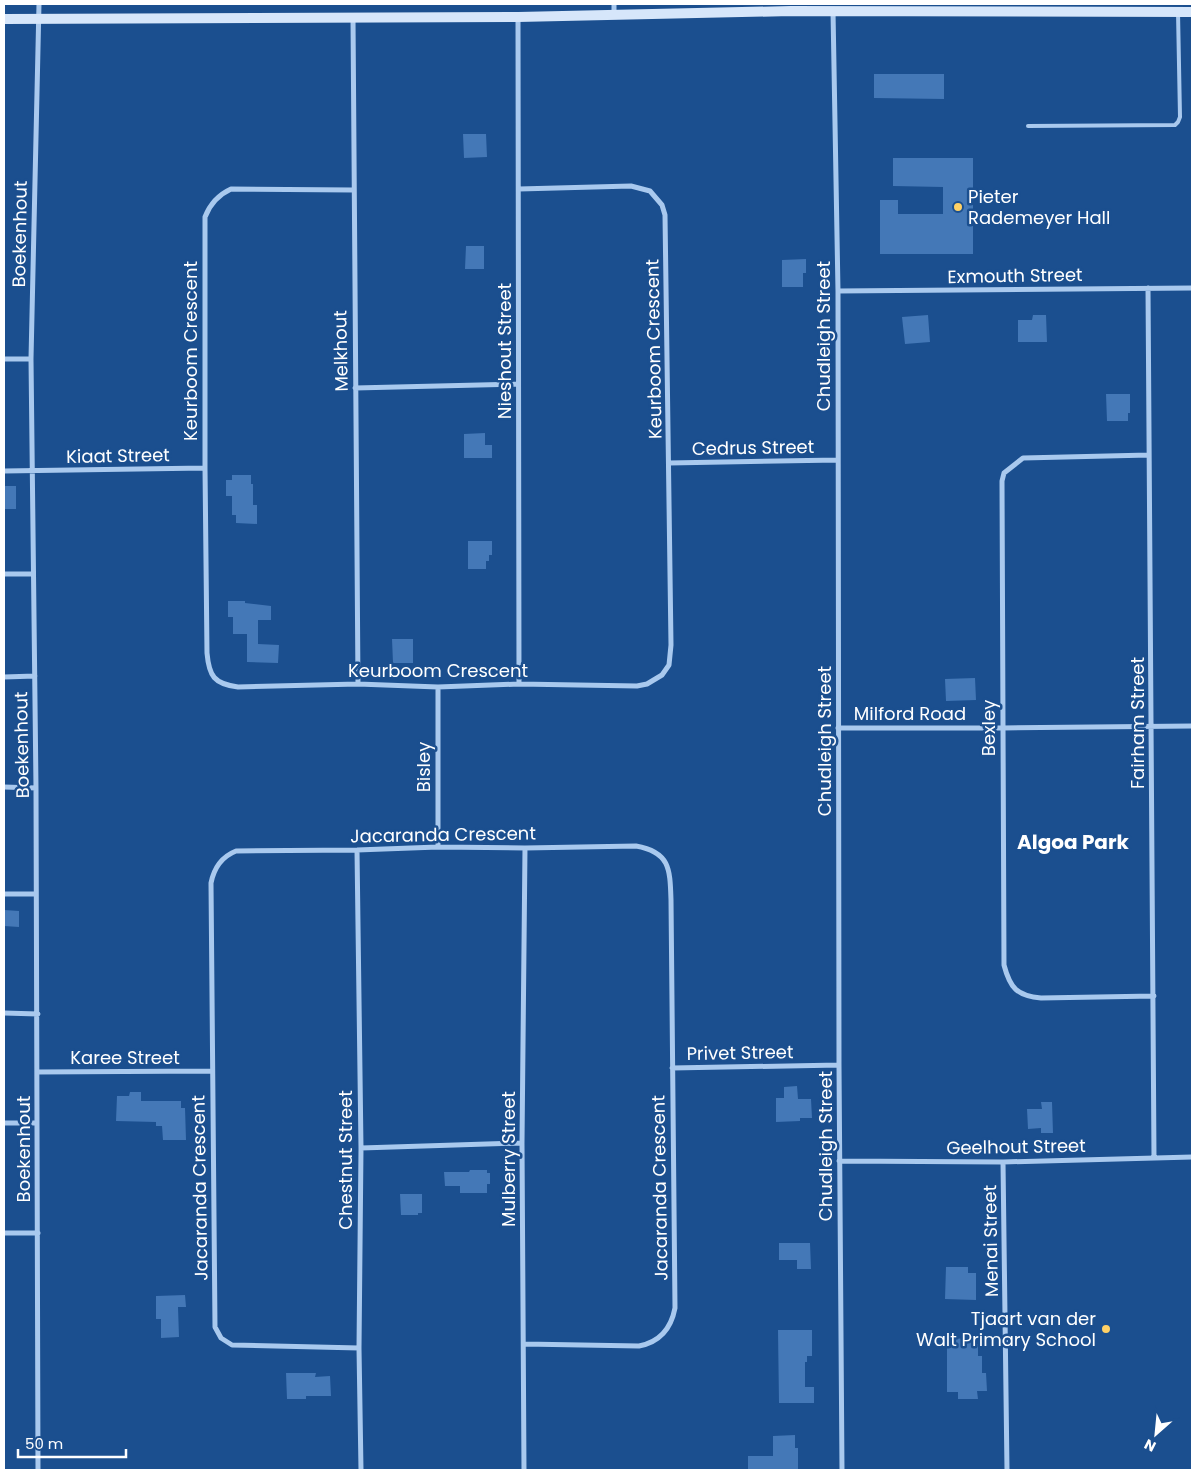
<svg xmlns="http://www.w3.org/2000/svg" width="1196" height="1474" font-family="Poppins,sans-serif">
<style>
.building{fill:#4478b7}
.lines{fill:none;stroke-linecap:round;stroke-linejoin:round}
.lane{stroke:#a9c9ee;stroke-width:4}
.street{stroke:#a9c9ee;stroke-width:5}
.secondary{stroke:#d6e6fa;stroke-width:10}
.poi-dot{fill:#ffd166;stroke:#1b4f8f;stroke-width:2}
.labels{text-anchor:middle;stroke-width:5;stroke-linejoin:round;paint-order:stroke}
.poi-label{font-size:18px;fill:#fff;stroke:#1b4f8f;text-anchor:start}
.street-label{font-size:18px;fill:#fff;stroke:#1b4f8f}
.quarter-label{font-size:20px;font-weight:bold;fill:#fff;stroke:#1b4f8f}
</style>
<rect width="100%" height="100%" fill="#1b4f8f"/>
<path class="building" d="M874,74H944V99L874,98Z
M463,134H486L487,157L464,158Z
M893,158H973V254H880V200H898V214H943V187L893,186Z
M466,246H484V269H465Z
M806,259V273H803V287H782V260Z
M928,315L930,342L905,344L902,317Z
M1033,315H1046L1047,342H1018V320H1032Z
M1106,394H1130V413H1128V421H1107Z
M485,433V445H492V458H464V434Z
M232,475H251V484H253V505H257V524L236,523V515H232V496H226V480H232Z
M4,486H16V509H4Z
M468,541H492V555H489V561H486V569H468Z
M228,601H245V603L271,606V620H258V644L279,645L278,663L247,662V634H233V617H228Z
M392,639H413V663H393Z
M975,678L976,700L946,701L945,679Z
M4,910L19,911V927L4,926Z
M797,1086L798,1099H811L812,1118H800V1121L776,1122V1098H784V1087Z
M130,1092H141V1101H181V1108H185L186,1140H163L162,1126H156V1122L116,1121L117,1096H129Z
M1041,1102H1052L1053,1133H1041V1128L1028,1129L1027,1109H1042Z
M470,1170H487V1173H490V1184H487V1193H460V1186H445L444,1172H469Z
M400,1194H422V1213H418V1215H401Z
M779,1243H810L811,1269H797V1260H779Z
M946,1267H968V1273H976V1300L945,1299Z
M185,1295L186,1307H178L179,1337L161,1338V1319H156V1296Z
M778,1330H812V1356H807V1362H805V1387H814V1403H779Z
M947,1338L971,1339V1344H978V1356H982V1373H986L987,1391H977L978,1399H958V1392H947Z
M286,1373H316L315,1377L330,1376L331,1396H306V1399H287Z
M795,1435V1448H798V1470H748V1456H773V1436Z"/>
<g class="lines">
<path class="lane" d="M1028,126L1175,125L1178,122L1180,117L1178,12"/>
<path class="street" d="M614,4V14
M833,11L838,291L839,1065L842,1470
M518,17L519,684
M353,18L358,684
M353,190L231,189C218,195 210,204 205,217V468L207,653C209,676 214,684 238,687L358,684L438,687L519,684L637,686L647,684L662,675L669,665L671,645L665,215L662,205L650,191L631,186L519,189
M1148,288L1154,1157
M838,291L1192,288
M4,359H31
M355,388L518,384
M1149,455L1023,458L1004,473L1002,481L1004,965C1010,988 1017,996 1041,998L1154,996
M669,463L838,460
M4,471L205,468
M4,574H33
M4,677L35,676
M438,687V847
M838,728H1003L1192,726
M4,787L36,788
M357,850L361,1148L359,1348L361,1470
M4,894H36
M4,1013L38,1014
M672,1068L839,1065
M37,1072L212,1071
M4,1123H37
M361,1148L522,1143
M839,1161L1003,1162L1192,1157
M1003,1162L1007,1470
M4,1233H38
M359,1348L232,1345L221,1338L215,1327L211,883C214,868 221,857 236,851L357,850L438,847L525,848L636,846C670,852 670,869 671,900L675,1308C671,1329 660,1342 639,1346L524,1344
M38,1470L36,788L31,359L39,4
M524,1470L522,1143L525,848"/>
<path class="secondary" d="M4,19L518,17L791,11L1192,12"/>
</g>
<g class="poi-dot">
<circle cx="958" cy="207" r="5"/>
<circle cx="1106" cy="1329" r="5"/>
</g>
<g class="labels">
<g class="poi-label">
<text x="968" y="203">Pieter<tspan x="968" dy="21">Rademeyer Hall</tspan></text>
<text x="1096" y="1325" text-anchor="end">Tjaart van der<tspan x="1096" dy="21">Walt Primary School</tspan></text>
</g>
<g class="street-label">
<text transform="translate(20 234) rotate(-89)" y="6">Boekenhout</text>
<text transform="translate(1015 276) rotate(-1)" y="6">Exmouth Street</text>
<text transform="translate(824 336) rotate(-90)" y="6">Chudleigh Street</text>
<text transform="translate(654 349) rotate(-91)" y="6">Keurboom Crescent</text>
<text transform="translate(191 351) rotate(-90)" y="6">Keurboom Crescent</text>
<text transform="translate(341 351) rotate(-91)" y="6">Melkhout</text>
<text transform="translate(505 351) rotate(-90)" y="6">Nieshout Street</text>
<text transform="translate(753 448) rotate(-1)" y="6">Cedrus Street</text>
<text transform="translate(118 456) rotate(-1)" y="6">Kiaat Street</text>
<text x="438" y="677">Keurboom Crescent</text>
<text x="910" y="720">Milford Road</text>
<text transform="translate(1138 723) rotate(-90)" y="6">Fairham Street</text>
<text transform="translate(989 728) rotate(-90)" y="6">Bexley</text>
<text transform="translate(825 741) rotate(-90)" y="6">Chudleigh Street</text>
<text transform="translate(22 745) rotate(-91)" y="6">Boekenhout</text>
<text transform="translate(424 767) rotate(-90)" y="6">Bisley</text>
<text transform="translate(443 835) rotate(-1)" y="6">Jacaranda Crescent</text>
<text transform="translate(740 1053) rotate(-1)" y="6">Privet Street</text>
<text x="125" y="1064">Karee Street</text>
<text transform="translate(826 1146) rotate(-90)" y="6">Chudleigh Street</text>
<text transform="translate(1016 1147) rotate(-1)" y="6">Geelhout Street</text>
<text transform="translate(24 1149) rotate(-90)" y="6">Boekenhout</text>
<text transform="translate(509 1159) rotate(-90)" y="6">Mulberry Street</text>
<text transform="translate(346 1160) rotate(-90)" y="6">Chestnut Street</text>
<text transform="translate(200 1188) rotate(-91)" y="6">Jacaranda Crescent</text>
<text transform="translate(660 1188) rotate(-91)" y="6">Jacaranda Crescent</text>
<text transform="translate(991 1241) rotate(-91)" y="6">Menai Street</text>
</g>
<g class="quarter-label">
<text x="1073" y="849">Algoa Park</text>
</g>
</g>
<rect width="1196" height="1474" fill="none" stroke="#ffffff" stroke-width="10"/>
<g transform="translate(1156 1434) rotate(207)" stroke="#1b4f8f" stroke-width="4" paint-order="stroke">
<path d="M0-4L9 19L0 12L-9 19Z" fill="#ffffff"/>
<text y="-8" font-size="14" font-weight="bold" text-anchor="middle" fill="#ffffff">N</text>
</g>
<path d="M18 1449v8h108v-8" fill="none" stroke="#ffffff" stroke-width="2.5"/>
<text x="25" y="1449" font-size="15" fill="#ffffff" stroke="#1b4f8f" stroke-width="4" paint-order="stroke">50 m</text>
</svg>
